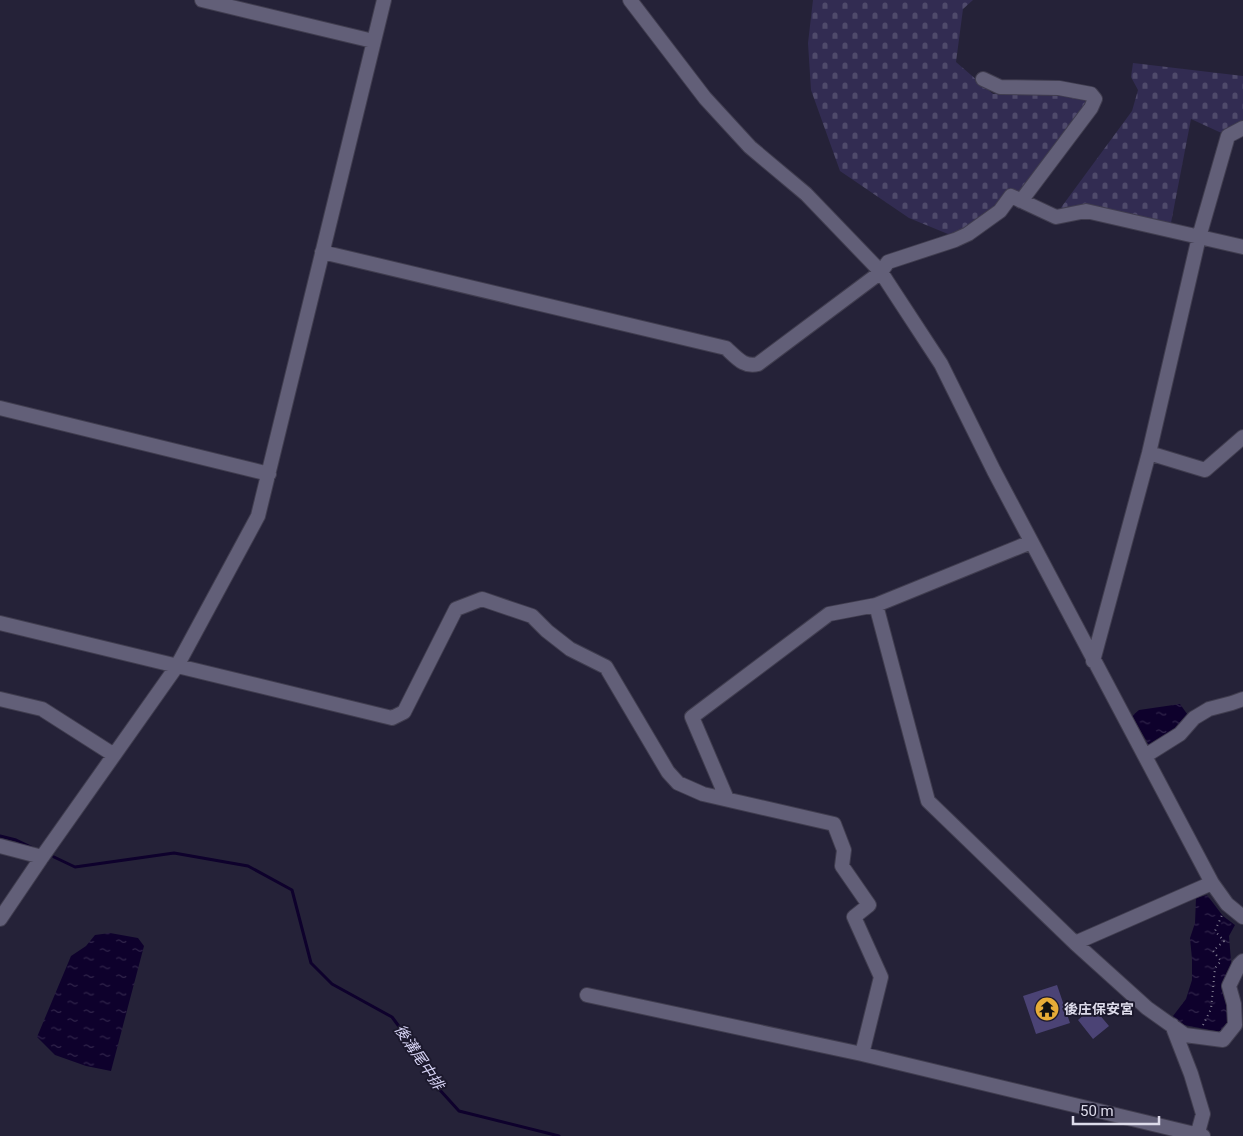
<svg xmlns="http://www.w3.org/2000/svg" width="1243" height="1136" font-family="Roboto,'Noto Sans TC',sans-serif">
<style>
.cemetery{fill:url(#cemetery-stones)}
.water{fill:url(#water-ripples)}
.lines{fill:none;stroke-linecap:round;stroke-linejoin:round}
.stream{stroke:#0e012c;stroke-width:3}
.building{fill:#4b4375}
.minor-casing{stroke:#403d4f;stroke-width:16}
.path{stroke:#838093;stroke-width:2;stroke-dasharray:1 4;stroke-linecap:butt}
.minor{stroke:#625f78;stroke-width:14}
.labels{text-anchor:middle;stroke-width:4;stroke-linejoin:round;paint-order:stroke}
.poi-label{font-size:14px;font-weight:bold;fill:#dddbea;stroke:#1c192d;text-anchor:start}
.water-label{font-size:15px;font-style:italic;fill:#d5d2f3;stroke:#1c192d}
</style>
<defs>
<pattern id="cemetery-stones" width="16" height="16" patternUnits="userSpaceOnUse" patternTransform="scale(1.25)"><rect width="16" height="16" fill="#322c52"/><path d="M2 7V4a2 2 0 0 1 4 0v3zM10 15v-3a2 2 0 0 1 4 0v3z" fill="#4f4a6b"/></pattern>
<pattern id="water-ripples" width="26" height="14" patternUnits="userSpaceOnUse" patternTransform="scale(1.25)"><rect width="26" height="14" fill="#0e012c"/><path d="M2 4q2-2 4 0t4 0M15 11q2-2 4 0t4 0" fill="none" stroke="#31254b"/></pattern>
</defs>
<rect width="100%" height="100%" fill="#252238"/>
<path class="cemetery" d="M813,0H973L963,9L956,62L993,94L1043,92L1092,101L1026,194L965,241L909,218L840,171L811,90L808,43Z
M1133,63L1243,76V128L1228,136L1191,119L1170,228L1057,213L1132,111L1138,90L1131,77Z"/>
<path class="water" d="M1180,704L1190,718L1173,734L1150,747L1132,716L1139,710Z
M1207,895L1223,916L1235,925L1229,936L1231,961L1233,967L1229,1025L1221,1032L1184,1025L1173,1016L1186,999L1192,980V959L1190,938L1195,923L1196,898Z
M110,933L138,938L144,946L111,1071L86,1066L55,1055L37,1037L71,956L86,946L95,935Z"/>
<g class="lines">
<path class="stream" d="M0,836L16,840L35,849
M54,857L75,867L174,853L248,866L292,890L311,963L332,984L392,1017L412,1044L439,1089L459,1111L559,1136"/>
</g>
<path class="building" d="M1057,985L1070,1023L1036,1034L1023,996Z
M1093,1007L1109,1026L1093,1039L1078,1020Z"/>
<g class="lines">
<defs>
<path id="minor" d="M202,0L373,41
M630,0L705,98L750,147L806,194L881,272L888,283L941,364L994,471L1212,883L1227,904L1243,917
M983,79L1000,87L1059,88L1091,94L1095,99L1091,108L1021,201
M322,252L726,348C736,357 744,368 758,364L881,272L888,262L955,240L968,234L1000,211L1011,196L1056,217L1086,211L1243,247
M0,408L269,474
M1149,453L1205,470L1243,437
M1031,542L876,605L928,801L1075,943L1212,883
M0,623L392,718L404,712L456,609L482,599L532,616L547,631L570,649L606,667L668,772L678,783L703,794L834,824L844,850L842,866L869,905L854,917L881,977L862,1054L1203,1136
M1093,661L1149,453L1199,237L1228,136L1243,128
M0,699L42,709L114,755
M1145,756L1180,734L1194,718L1209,709L1232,703L1243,699
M727,799L692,717L829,614L876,605
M0,846L42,857
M0,919L42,857L177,666L258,516L384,0
M1075,943L1147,1008L1185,1035L1223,1040L1235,1025L1234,1004L1229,986L1239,965L1243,961
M587,995L862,1054
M1172,1025L1191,1074L1203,1114L1197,1136"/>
</defs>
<use href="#minor" class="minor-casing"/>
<path class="path" d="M1203,1025L1211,1009L1215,968L1221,961L1213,951L1224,941L1215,931L1222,915"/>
<use href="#minor" class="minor"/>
</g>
<defs>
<symbol id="temple-disc" viewBox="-11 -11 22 22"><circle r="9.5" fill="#e7ac37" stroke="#1c192d"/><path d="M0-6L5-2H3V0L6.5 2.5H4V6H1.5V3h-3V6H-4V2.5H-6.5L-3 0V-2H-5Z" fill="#111"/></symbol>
</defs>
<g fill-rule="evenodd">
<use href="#temple-disc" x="1033" y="995" width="28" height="28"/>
</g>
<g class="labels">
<g class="poi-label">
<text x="1064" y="1014">後庄保安宮</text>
</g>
<g class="water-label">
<text transform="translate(419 1057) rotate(56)" y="5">後溝尾中排</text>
</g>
</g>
<path d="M1073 1116v8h86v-8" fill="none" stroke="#dddbea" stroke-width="2.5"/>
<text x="1080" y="1116" font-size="15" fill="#dddbea" stroke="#1c192d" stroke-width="4" paint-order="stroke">50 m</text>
</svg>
